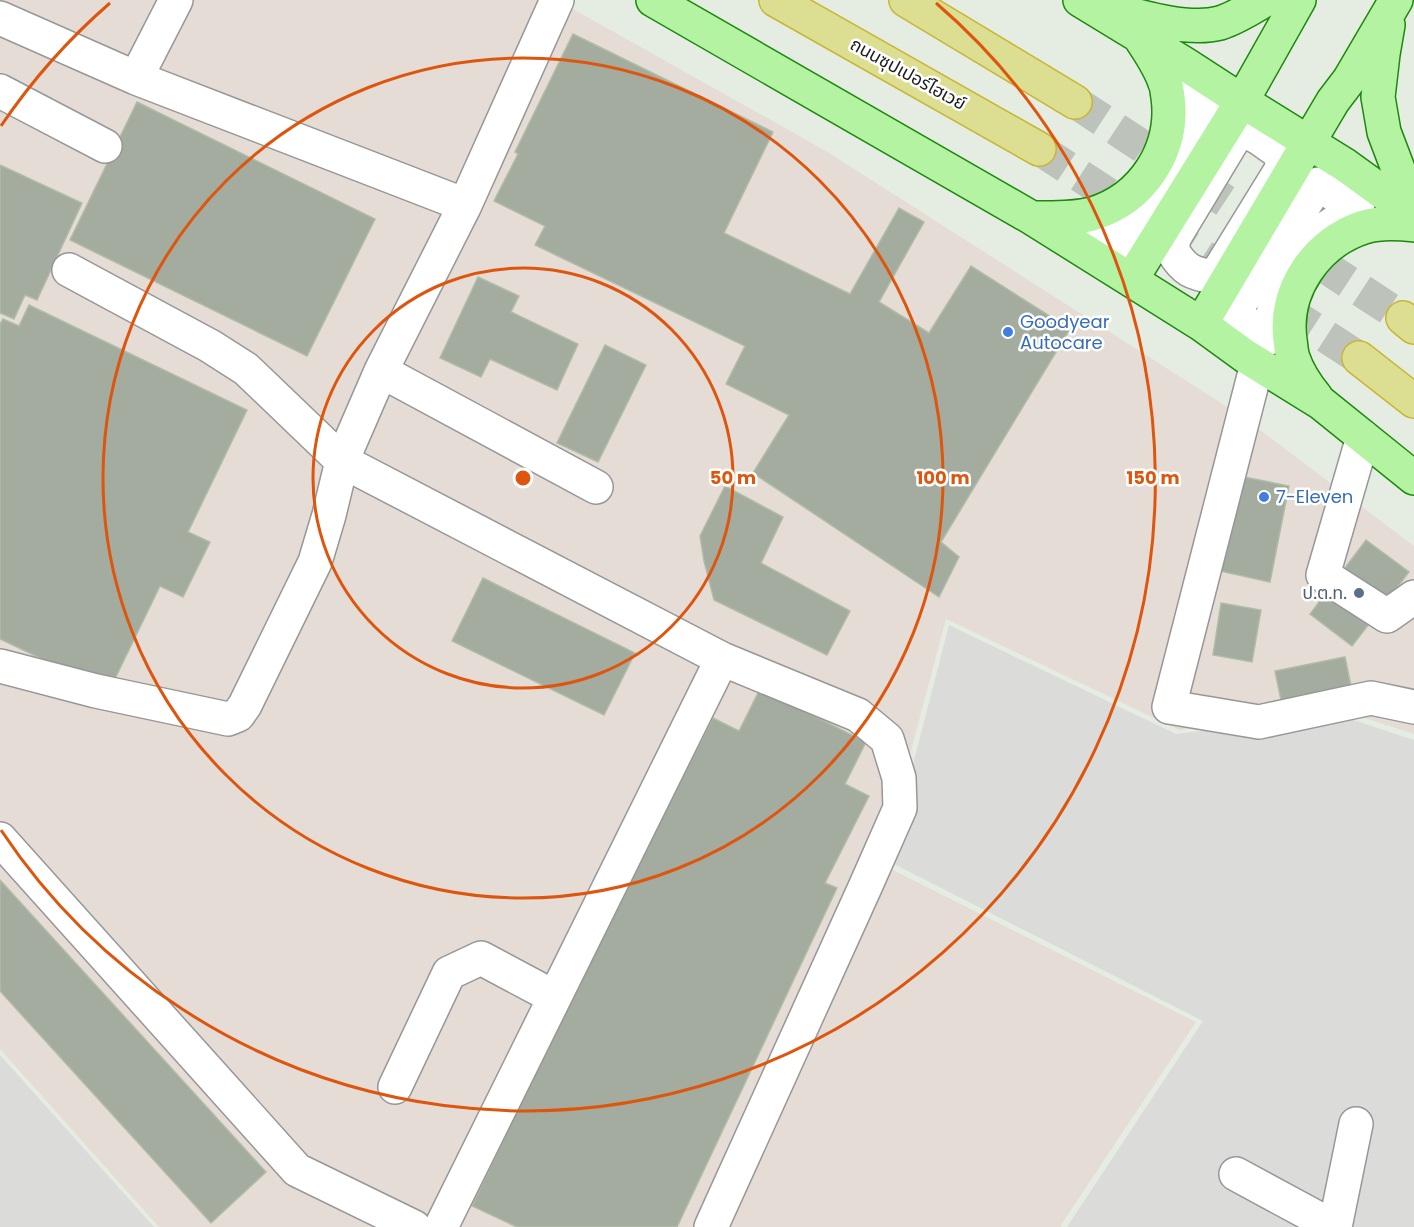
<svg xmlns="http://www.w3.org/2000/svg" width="1414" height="1227" font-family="Poppins,'Noto Sans Thai',sans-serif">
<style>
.residential{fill:#dbdbda}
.industrial{fill:#e6dcd6}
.building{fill:#a4ab9f;stroke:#afbda7;stroke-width:1.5}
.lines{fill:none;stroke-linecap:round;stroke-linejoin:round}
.highway-tunnel{stroke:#bdc3bb;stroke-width:33;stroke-dasharray:33 16;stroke-linecap:butt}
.minor-casing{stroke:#979797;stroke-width:36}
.major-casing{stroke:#1c890d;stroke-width:36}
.highway-casing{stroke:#c9b533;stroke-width:36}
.minor{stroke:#fff;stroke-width:33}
.major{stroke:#b4f3a2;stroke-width:33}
.highway{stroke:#dcde91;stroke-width:33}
.ring{fill:none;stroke:#de560d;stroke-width:3}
.shop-dot{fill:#3f7fe0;stroke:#fff;stroke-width:2}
.service-dot{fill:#5c6f8a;stroke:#fff;stroke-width:2}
.labels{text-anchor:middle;stroke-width:5;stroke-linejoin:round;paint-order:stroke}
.street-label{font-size:18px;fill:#1d1d1d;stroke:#fff}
.shop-label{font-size:18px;fill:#366cbe;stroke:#fff;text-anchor:start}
.service-label{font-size:18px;fill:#4e5e75;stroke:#fff;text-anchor:end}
.centre{fill:#de560d;stroke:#fff;stroke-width:3}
.ring-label{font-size:18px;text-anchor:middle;font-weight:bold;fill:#de560d;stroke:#fff;stroke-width:5;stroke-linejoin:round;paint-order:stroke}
</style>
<rect width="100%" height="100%" fill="#e5ede3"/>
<path class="residential" d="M949,625L1176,734L1335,714L1414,740V1227H1067L1203,1021L888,861Z
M0,1055L154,1227H0Z"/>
<path class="industrial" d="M0,0H557L826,151L1240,415L1414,546V734L1336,709L1179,730L946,619L881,864L1196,1022L1061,1225V1227H159L0,1049Z"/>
<path class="building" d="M573,34L773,132L724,233L850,294L899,208L924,222L879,302L929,333L971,266L1070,329L941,542L959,557L939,597L753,473L789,415L726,384L745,346L535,245L545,226L494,201L518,154L515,152Z
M137,102L375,219L307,356L70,240Z
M0,165L82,203L37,300L25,295L14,319L0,313Z
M478,277L519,296L511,312L578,344L557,390L490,359L481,377L440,358Z
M29,305L247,410L188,532L210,542L183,597L160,586L109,691L0,639V324L3,319L19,326Z
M605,345L646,365L598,462L557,443Z
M1239,476L1289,486L1270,582L1220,571Z
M725,486L783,517L761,563L850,611L827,655L714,600L704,561L700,536Z
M1366,540L1409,572L1352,646L1310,614Z
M483,578L635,653L604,715L452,641Z
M1221,603L1261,610L1252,662L1213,655Z
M1345,657L1351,686L1281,700L1275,671Z
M760,689L866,742L845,784L869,796L825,883L837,888L677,1227H517L472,1206L661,805L667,808L713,718L739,731Z
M0,880L266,1172L211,1223L0,991Z"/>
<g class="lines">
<path class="highway-tunnel" d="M1075,102L1403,318
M1039,149L1359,358"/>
<defs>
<path id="minor" d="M0,18L136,78L465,205
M136,78L176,0
M1176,85L1215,111L1129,246L1097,223C1106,219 1115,217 1123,212C1156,195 1182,150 1180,113C1179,104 1177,94 1176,85Z
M0,91L105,146
M1249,133L1259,138L1283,155L1281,170L1215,277C1192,274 1184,270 1172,250L1174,238L1236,135Z
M1318,184L1358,210C1301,235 1274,277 1270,338L1233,314Z
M1257,364L1169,707L1259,722L1371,698L1414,707
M381,371L596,487
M1363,437L1323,575L1387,616L1414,597
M0,666L96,691L228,719L238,715L245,705L315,562L329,515L342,461L246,369L210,346L69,270
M0,839L297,1170L414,1227
M395,1087L449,973L481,958L554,997
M1236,1174L1334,1227
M441,1227L722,659L342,461L381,371L465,205L557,0
M711,1227L866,885L900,808L899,778L887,739L858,715L722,659
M1335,1227L1356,1124"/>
<path id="major" d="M653,0L1032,218L1131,280L1201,324L1245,356L1321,403L1414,478
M1080,0L1185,64L1242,101L1345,165L1414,215
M1115,10C1144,18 1190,31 1220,23C1236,18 1251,8 1265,0
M1388,25L1383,54L1378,97L1384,132L1406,190L1414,198
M1032,218C1051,218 1073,219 1092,214C1143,199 1175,149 1168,97C1167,92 1167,87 1165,83C1160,67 1150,53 1141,39
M1131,280L1242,101L1299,0
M1201,324L1333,101L1349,80L1396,0
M1316,397C1306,385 1298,373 1293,358C1291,352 1291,346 1290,340C1283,290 1317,242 1364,227C1380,222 1398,223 1414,225"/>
<path id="highway" d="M776,0L1039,149
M906,0L1075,102
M1403,318L1414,327
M1359,358L1414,401"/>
</defs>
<use href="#minor" class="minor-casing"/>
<use href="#major" class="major-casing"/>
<use href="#highway" class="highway-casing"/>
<use href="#minor" class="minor"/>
<use href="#major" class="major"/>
<use href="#highway" class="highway"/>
</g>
<g class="ring">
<circle cx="523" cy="478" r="210"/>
<circle cx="523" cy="478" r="420"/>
<path d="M1 126A630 630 0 0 1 110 3M936 3A630 630 0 1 1 1 830"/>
</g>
<g class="shop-dot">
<circle cx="1008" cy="332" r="6"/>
<circle cx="1264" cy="497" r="6"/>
</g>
<circle class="service-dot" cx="1359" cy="593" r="6"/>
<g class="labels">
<g class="street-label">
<text transform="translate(908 74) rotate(29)" y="6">ถนนซุปเปอร์ไฮเวย์</text>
</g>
<g class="shop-label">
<text x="1020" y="328">Goodyear<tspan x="1020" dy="21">Autocare</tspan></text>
<text x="1276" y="503">7-Eleven</text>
</g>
<g class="service-label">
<text x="1347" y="599">ป.ต.ท.</text>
</g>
</g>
<circle cx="523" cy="478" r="9" class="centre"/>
<g class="ring-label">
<text x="733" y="484">50 m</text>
<text x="943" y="484">100 m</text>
<text x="1153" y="484">150 m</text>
</g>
</svg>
